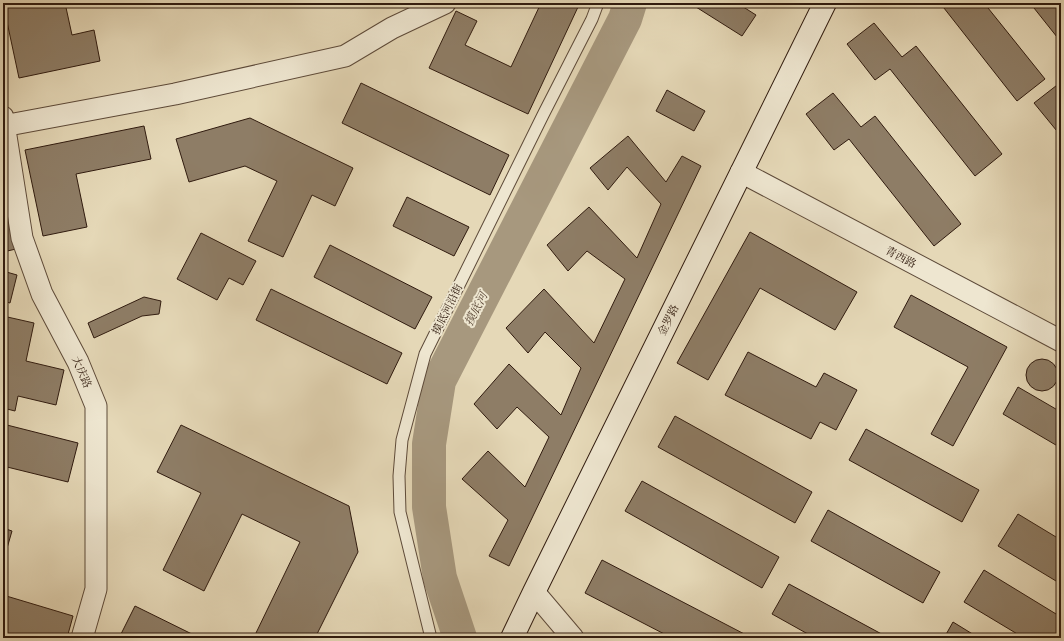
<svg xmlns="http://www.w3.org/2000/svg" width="1064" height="641" font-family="'IM FELL Great Primer','Noto Serif SC',serif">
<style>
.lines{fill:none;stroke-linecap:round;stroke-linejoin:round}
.river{stroke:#a7987e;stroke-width:34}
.building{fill:#8e7d66;stroke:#301b0f}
.lane-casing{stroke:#5d4a39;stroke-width:13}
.street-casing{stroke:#5d4a39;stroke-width:23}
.secondary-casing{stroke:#301b0f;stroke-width:24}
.lane{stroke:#eee6d0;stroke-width:11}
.street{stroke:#eee6d0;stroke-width:21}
.secondary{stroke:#eee6d0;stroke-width:22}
.labels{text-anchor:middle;stroke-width:4;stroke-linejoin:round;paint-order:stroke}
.street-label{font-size:11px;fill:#301b0f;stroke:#eee6d0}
.water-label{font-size:12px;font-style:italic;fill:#5a4736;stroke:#eee6d0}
</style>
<rect width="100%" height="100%" fill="#e5d8b7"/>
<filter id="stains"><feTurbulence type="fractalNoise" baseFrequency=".005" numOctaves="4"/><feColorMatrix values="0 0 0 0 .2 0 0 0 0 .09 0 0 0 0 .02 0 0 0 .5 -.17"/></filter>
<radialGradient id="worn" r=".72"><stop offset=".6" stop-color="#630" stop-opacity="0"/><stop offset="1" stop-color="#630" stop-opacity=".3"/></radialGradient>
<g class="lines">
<path class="river" d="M460,638L440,578L429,507V444L439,381L625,19L630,3"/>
</g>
<path class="building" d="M3,3H65L72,35L94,30L100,61L19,78Z
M541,3H569L578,7L528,114L429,68L456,11L477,21L465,45L511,67Z
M699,3H737L756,15L742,36L696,7Z
M940,3H984L1045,79L1017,101Z
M1030,3H1061V42Z
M874,23L902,57L916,46L1002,154L975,176L890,69L875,80L847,44Z
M1061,82V136L1034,103Z
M361,83L509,155L490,195L342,123Z
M667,90L705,111L694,131L656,111Z
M833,93L861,127L875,116L961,224L934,246L849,139L834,150L806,114Z
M250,118L353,168L335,206L312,195L283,257L248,241L277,181L245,166L189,182L176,139Z
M144,126L151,159L76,174L87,227L43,236L25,150Z
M628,136L666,182L682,156L701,166L509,566L489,556L508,520L462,479L488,451L525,487L549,437L517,407L497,429L474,404L509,364L561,415L581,368L545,332L528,353L506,328L544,289L594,343L625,279L587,251L568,271L547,245L589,207L637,258L661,204L627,167L608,190L590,168Z
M3,189L16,249L3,252Z
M407,197L469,227L454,256L393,226Z
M750,232L857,292L835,330L760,288L708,380L677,363Z
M201,233L256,261L243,285L229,278L217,300L177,279Z
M330,245L432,297L415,329L314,277Z
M3,271L17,275L10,303L3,301Z
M271,289L402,353L387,384L256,320Z
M911,295L1007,347L953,446L931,434L968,367L894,327Z
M144,297L161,301L159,314L142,316L94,338L88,323Z
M3,316L34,323L26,361L64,370L56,405L18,396L15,411L3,408Z
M748,352L816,387L824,373L857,390L836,430L820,422L811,439L725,395Z
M1026 375a16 16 0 1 1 32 0a16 16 0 1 1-32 0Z
M1018,387L1061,412V448L1003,414Z
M675,416L812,492L795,523L658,447Z
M3,424L78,443L68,482L3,466Z
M181,425L349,506L358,552L315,638H261L255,635L300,542L242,514L204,591L163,570L201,493L157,472Z
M866,429L979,490L962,522L849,460Z
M642,481L779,557L762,588L625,511Z
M828,510L940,572L923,603L811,541Z
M1018,514L1061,540V584L998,546Z
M3,528L12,531L3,562Z
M602,560L752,638H672L585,593Z
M984,570L1061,617V638H1024L964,602Z
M789,584L889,638H815L772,614Z
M3,595L73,616L67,638H3Z
M135,606L200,638H119Z
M953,622L979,638H944Z"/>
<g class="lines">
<defs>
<path id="lane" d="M431,638L400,512L399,476L402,440L425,354L543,115L592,19L598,3"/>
<path id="street" d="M3,117L22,238L42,294L78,362L96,406V589L82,638
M3,126L175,94L345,56L392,28L445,3
M741,172L1061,341
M534,592L573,638"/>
<path id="secondary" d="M512,638L534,592L825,3"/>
</defs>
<use href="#lane" class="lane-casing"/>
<use href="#street" class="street-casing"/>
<use href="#secondary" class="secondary-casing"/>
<use href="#lane" class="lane"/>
<use href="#street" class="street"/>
<use href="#secondary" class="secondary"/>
</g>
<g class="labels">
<g class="street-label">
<text transform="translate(901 257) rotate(28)" y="4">青西路</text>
<text transform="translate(447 309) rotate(-64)" y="4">摸底河沿街</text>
<text transform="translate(668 320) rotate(-64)" y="4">金罗路</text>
<text transform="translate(82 372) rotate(67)" y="4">大庆路</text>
</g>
<g class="water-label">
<text transform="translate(476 309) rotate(-63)" y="4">摸底河</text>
</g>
</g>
<rect width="1064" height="641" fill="none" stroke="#e5d8b7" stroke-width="16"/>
<rect x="4" y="4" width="1056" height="633" fill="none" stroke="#301b0f" stroke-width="2"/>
<rect x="8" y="8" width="1048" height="625" fill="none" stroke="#301b0f"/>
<rect width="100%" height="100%" filter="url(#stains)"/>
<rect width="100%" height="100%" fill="url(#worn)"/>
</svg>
